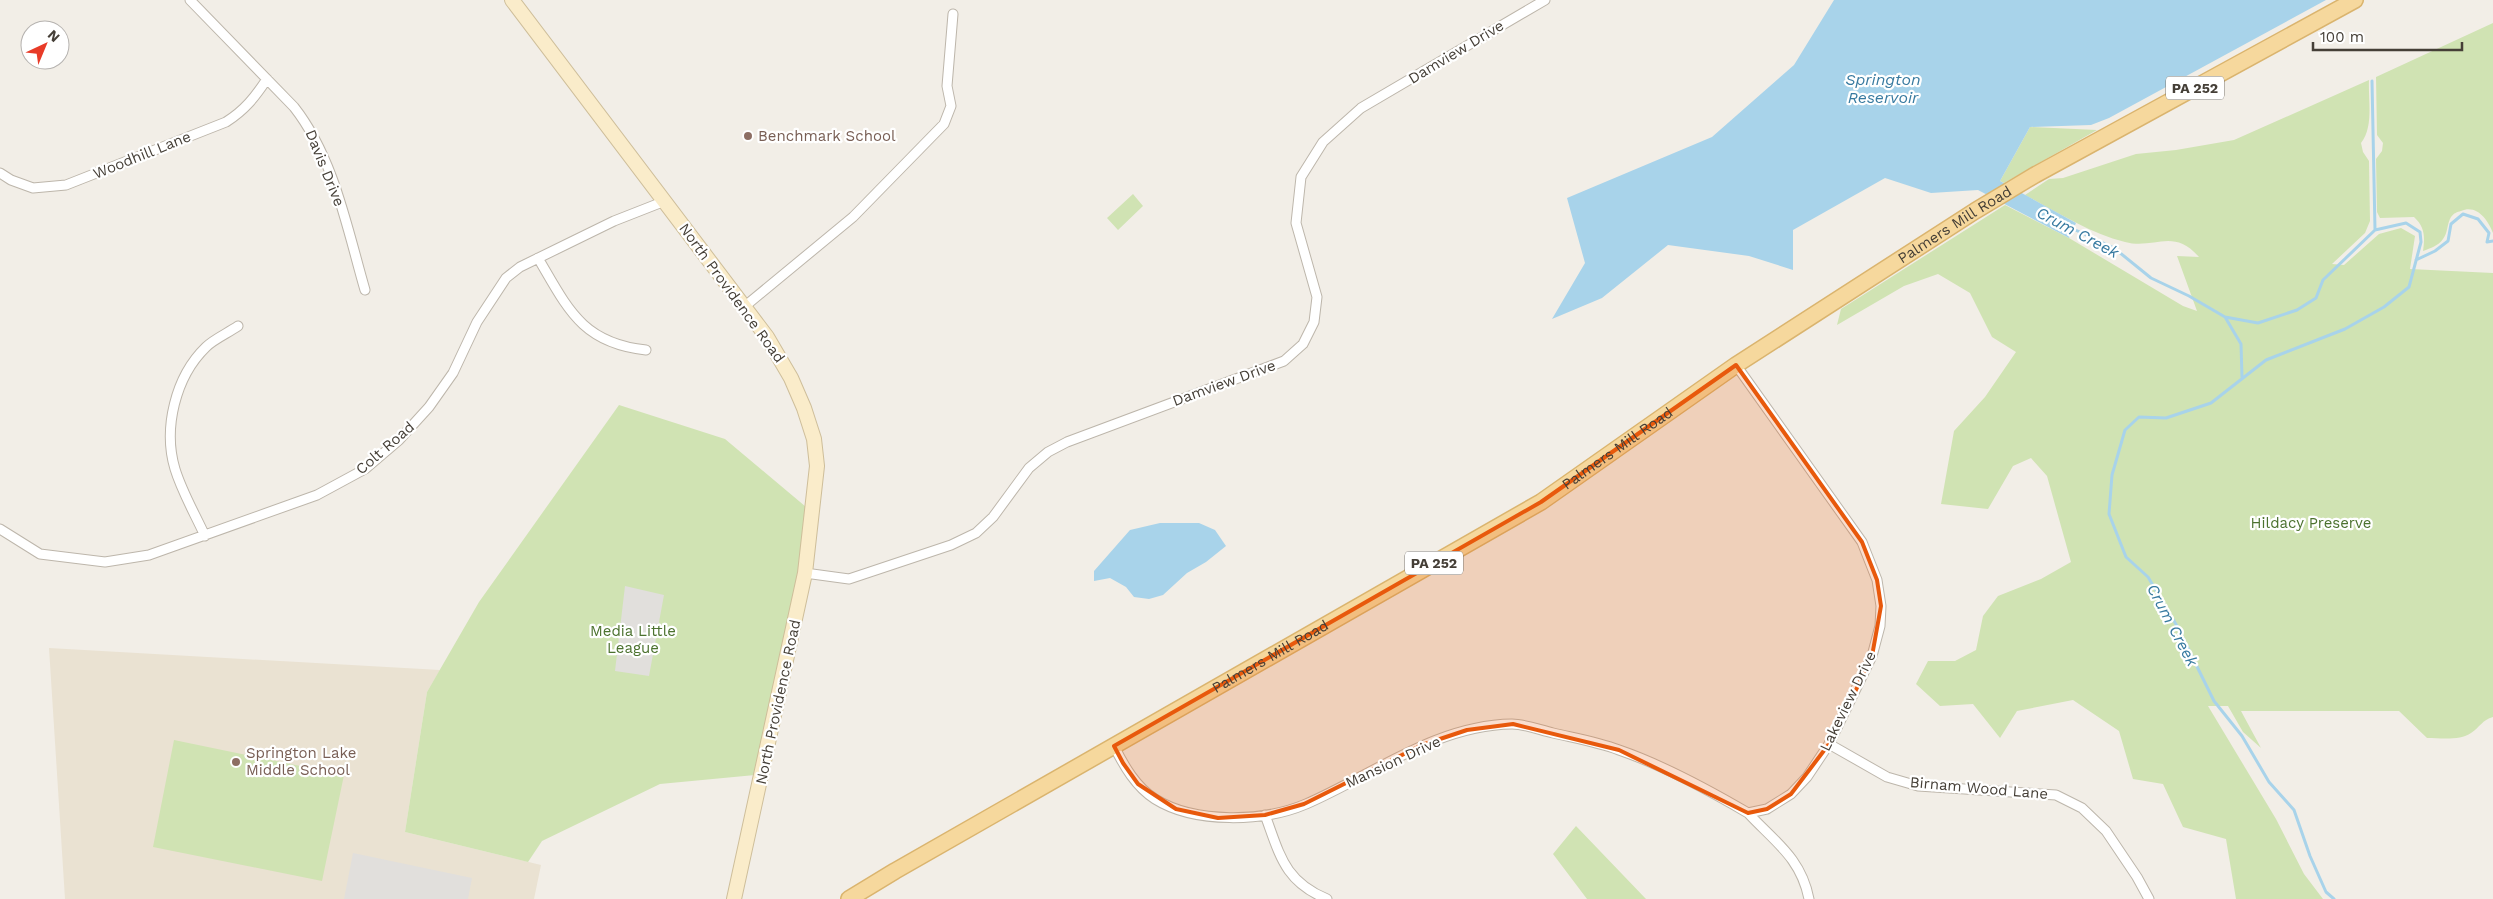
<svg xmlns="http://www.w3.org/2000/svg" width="2493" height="899" font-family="'Work Sans',sans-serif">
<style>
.education{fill:#eae2d2}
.green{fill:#d0e3b3}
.parking{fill:#e1dfdc}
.water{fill:#a8d3ea}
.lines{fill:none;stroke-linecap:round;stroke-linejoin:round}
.stream{stroke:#a8d3ea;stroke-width:3}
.minor-casing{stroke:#bdb6ab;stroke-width:11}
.secondary-casing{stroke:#cebe9a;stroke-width:16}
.primary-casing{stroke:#dab46e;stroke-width:18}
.minor{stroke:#fff;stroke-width:9}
.secondary{stroke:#faecca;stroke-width:14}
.primary{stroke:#f6d89d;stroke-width:15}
.marked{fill:#e8590c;fill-opacity:0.2;stroke:#e8590c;stroke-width:4;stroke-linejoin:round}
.education-dot{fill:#8d6e63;stroke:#fff;stroke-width:2}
.labels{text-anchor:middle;stroke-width:4.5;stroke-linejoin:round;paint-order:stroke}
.shield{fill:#fff;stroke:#7d7973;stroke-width:1}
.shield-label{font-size:14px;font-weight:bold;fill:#453f37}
.street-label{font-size:15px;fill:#453f37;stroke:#fff}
.education-label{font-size:15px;fill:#785e54;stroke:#fff;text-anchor:start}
.park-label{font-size:15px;fill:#4c722f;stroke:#fff}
.water-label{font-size:16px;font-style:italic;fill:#377aa0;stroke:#fff}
</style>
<rect width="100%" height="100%" fill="#f2eee7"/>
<path class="education" d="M49,648L440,670L427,692L405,832L541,865L534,899H65Z"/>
<path class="green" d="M2493,23V233C2488,220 2477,204 2461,211C2457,212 2454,213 2451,217C2447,223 2448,233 2443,239C2438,246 2431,248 2423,251C2425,237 2425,227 2414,217L2380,218L2377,212L2376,159L2382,151L2383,143L2377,135L2376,77Z
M2369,80C2368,101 2374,126 2361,143L2363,152L2369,161L2370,221L2365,233L2332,264L2344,265L2379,234L2401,228L2415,236L2410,269L2493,273V717C2482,720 2480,727 2471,733C2460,741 2440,738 2427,738L2399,711H2241L2261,748L2243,732L2228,706H2208L2276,819L2304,874L2323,899H2236L2226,839L2183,827L2163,784L2133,779L2119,731L2073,700L2017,711L2000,738L1973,704L1940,706L1916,684L1928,661H1955L1976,650L1983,616L1998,596L2041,579L2071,562L2047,476L2031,458L2013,466L1988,509L1941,504L1954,431L1985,397L2016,352L1992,337L1970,293L1938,274L1904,286L1837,325L1841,309L2005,205L2069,238L2183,306L2197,311L2177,256L2199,257C2173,227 2154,250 2125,242C2089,233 2057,212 2025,195L2049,179L2063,178L2136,154L2176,150L2234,140Z
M2030,127L2097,130L2004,183L2000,181Z
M1133,194L1143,206L1118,230L1107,218Z
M619,405L725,439L812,512L755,775L660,784L542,841L528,862L405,832L427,692L479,602Z
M174,740L344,775L322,881L153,847Z
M1576,826L1646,899H1587L1553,854Z"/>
<path class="parking" d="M625,586L664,595L649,676L615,671Z
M353,853L472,878L468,899H344Z"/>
<path class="water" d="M1834,0H2326L2109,118L2091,125L2030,127L2000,181L2076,223L2069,238L1978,190L1931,193L1885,178L1793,230V270L1749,256L1668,245L1602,298L1552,319L1585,263L1567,198L1712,137L1794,65Z
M1160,523H1199L1215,530L1226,546L1206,562L1187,573L1163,595L1149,599L1134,597L1126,587L1110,578L1094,581V571L1130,530Z"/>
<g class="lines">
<path class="stream" d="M2372,81L2375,230
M2069,227L2114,248L2151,278L2189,296L2225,317L2241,344L2242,377
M2416,260L2435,251L2448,241L2451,224L2463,214L2478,219L2489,233L2487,242L2493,241
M2225,317L2258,323L2297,310L2316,298L2323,280L2375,230L2406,223L2420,232L2421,242L2409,287L2384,307L2345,329L2266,360L2211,403L2166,418L2139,417L2125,430L2112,475L2109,514L2126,557L2148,577L2177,626L2214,701L2242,736L2269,782L2294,810L2310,856L2326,892L2334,899"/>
<defs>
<path id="minor" d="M190,0L294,107C334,158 347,228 365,290
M0,173L11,180L33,188L66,185L226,122C245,110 255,97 267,79
M538,258C568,309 582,343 646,350
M744,307L853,217L944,124L951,106L947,86L953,14
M1736,365L1862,542L1877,580L1881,606L1880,626L1872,656L1829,744L1807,777L1791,794L1767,809L1748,813C1775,842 1801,858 1809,899
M0,529L40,554L105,562L149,555L317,495L365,469L399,440L429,407L453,373L477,322L506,278L520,267L569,243L614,221L665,201
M205,536C195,514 182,492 175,469C163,429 175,377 206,347C214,339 228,333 238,326
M805,573L849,579L951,545L976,533L993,517L1029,468L1048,452L1067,442L1284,361L1303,344L1314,322L1317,297L1296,223L1301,177L1323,142L1361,108L1545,0
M1829,744L1887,777L1918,786L2056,795L2082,808L2106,831L2137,877L2149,899
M1114,746C1124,766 1136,787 1155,799C1195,824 1264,822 1306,804C1373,775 1436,725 1512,724C1525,724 1540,730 1553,733C1574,738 1597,742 1619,750C1663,765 1707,789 1748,813
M1265,815C1280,855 1284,881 1327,899"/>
<path id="secondary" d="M512,0L767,337L791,378L804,408L814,439L817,466L805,573L734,899"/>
<g id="primary">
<path id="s1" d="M849,899L895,871L1541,502L1736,365L1975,211L2035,175L2355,0"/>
</g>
</defs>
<use href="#minor" class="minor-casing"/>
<use href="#secondary" class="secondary-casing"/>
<use href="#primary" class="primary-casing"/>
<use href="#minor" class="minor"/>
<use href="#secondary" class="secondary"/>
<use href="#primary" class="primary"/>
</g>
<path class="marked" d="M1736,365L1862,542L1877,580L1881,606L1872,656L1855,692L1829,744L1791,794L1767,809L1748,813L1619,750L1513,724L1467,730L1422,745L1304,804L1265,815L1218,818L1176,809L1138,784L1123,763L1114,746L1541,502Z"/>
<g class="education-dot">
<circle cx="748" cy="136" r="5"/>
<circle cx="236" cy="762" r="5"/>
</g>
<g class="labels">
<g class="shield">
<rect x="2166" y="76.5" width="58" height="23" rx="4"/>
<rect x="1405" y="551.5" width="58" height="23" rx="4"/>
</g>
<g class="shield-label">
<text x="2195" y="93">PA 252</text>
<text x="1434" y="568">PA 252</text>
</g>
<g class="street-label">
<text transform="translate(1456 52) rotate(-31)" y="5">Damview Drive</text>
<text transform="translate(142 155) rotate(-22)" y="5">Woodhill Lane</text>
<text transform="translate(325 168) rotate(68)" y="5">Davis Drive</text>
<text dy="5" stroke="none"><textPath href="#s1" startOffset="1296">Palmers Mill Road</textPath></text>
<text transform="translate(732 293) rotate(54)" y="5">North Providence Road</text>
<text transform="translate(1224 383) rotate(-20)" y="5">Damview Drive</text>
<text transform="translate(385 448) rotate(-41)" y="5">Colt Road</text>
<text dy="5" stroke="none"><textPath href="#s1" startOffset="891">Palmers Mill Road</textPath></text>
<text dy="5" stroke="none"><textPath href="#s1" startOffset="486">Palmers Mill Road</textPath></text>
<text transform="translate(1848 701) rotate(-64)" y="5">Lakeview Drive</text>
<text transform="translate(778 702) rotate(-78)" y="5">North Providence Road</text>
<text transform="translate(1393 762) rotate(-25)" y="5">Mansion Drive</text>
<text transform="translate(1979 788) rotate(5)" y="5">Birnam Wood Lane</text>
</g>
<g class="education-label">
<text x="758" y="141">Benchmark School</text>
<text x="246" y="758">Springton Lake<tspan x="246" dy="17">Middle School</tspan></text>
</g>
<g class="park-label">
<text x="2311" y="528">Hildacy Preserve</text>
<text x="633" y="636">Media Little<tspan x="633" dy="17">League</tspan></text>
</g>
<g class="water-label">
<text x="1883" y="85">Springton<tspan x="1883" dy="18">Reservoir</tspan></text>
<text transform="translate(2078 232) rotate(28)" y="6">Crum Creek</text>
<text transform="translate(2173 625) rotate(62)" y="6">Crum Creek</text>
</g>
</g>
<g transform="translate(45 45) rotate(44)"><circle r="24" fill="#ffffff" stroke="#b5b2af"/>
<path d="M0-4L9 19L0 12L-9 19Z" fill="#e83b28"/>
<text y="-8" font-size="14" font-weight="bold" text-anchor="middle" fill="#453f37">N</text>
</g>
<path d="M2313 42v8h149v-8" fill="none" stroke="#453f37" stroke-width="2.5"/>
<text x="2320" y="42" font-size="15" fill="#453f37" stroke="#ffffff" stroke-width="4" paint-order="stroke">100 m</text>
</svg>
